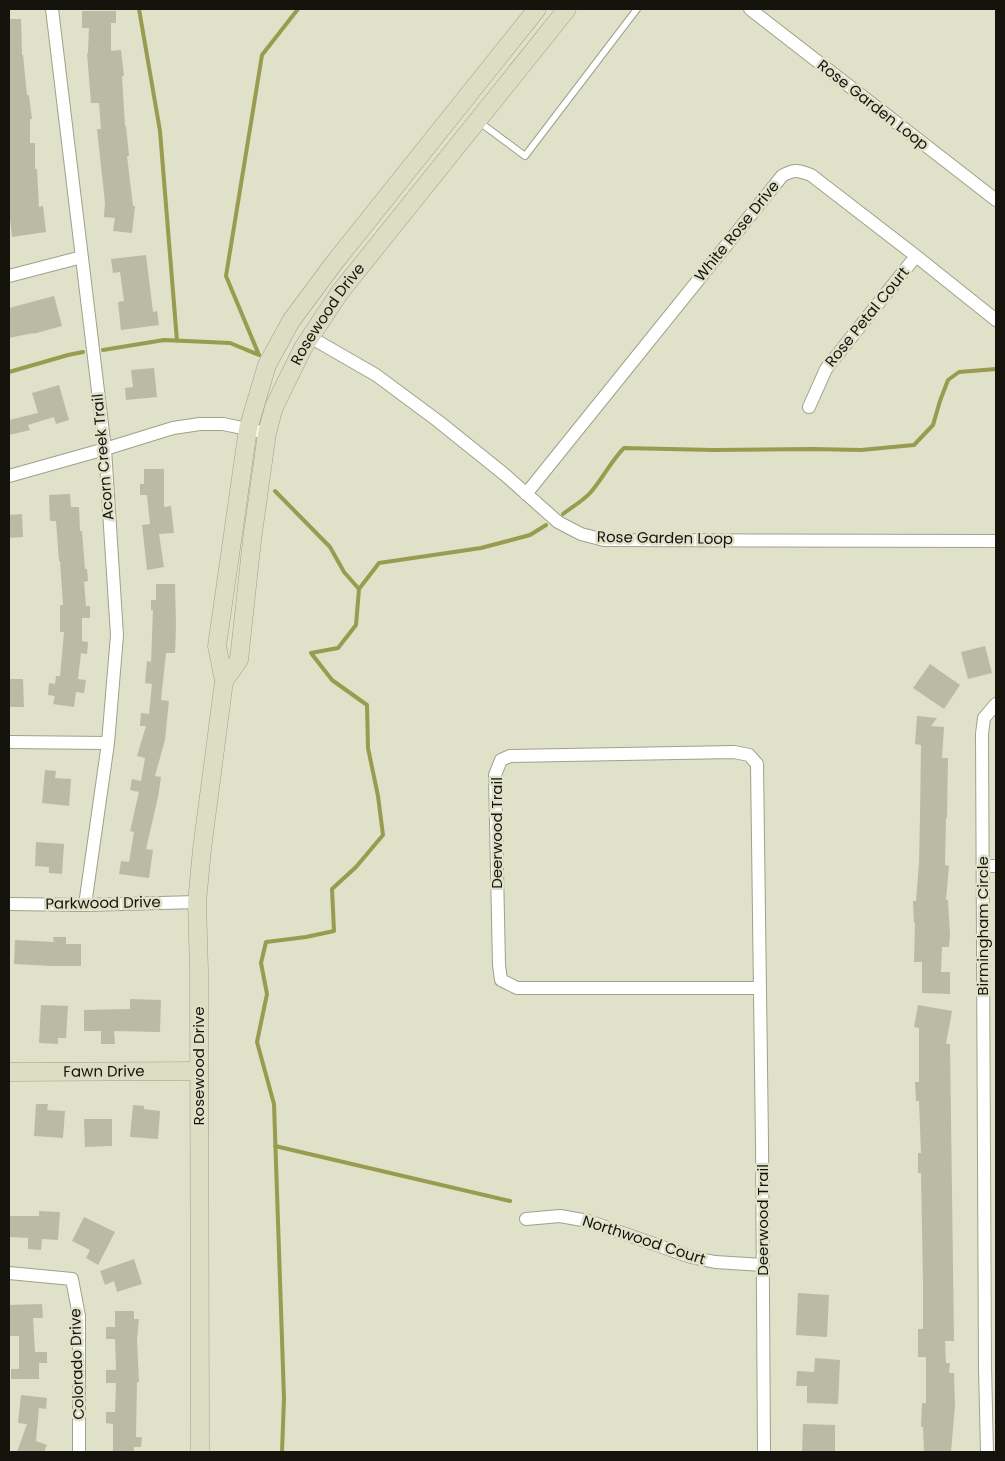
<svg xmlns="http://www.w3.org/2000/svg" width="1005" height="1461" font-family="Poppins,sans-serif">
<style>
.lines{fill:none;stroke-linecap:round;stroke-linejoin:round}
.stream{stroke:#989c4f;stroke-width:4}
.building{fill:#b9bba4}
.lane-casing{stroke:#9fa18a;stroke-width:8}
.street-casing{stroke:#9fa18a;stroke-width:14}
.secondary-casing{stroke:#9fa18a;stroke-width:19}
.lane{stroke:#fff;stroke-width:6}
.street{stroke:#fff;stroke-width:12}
.secondary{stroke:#dcddc2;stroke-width:18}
.labels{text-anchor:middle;stroke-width:5;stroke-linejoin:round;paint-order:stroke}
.street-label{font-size:15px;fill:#14140c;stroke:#dfe1c9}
</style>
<rect width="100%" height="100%" fill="#dfe1c9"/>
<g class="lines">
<path class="stream" d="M139,9L160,131L177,341
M103,350L164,340L230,343L259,355
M259,355L226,276L262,55L298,9
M9,372L68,355L83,352
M275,491L330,547L344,572L359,589L356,625L338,648L311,653L332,680L367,705L368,748L378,796L383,835L356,867L332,889L334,931L306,937L266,942L261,963L267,994L257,1042L274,1104L284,1398L282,1452
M563,514C572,507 583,501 591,492C603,478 611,461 624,448L713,450L812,449L861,450L914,445L933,425L940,401L948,380L959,372L996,369
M359,589L379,563L481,548L530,535L546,525
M275,1146L510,1201"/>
</g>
<path class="building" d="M82,11H116V23H111V51L121,50L124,76H122L125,126H126L129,156H127L133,206H135L132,233L113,231L115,218L104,217L105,203L97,129H101L99,103H91L87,53H88L89,28H82Z
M9,19H21L22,55H23L27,95H29L32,119H30V143H35V169H37L39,207L43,206L46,232L12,237L9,209Z
M146,255L153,312L157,311L159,325L121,330L118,302L124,301L120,272L113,273L111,259Z
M54,296L62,326L33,334V333L9,338V308Z
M154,368L157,397L126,400L125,388L133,387L131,370Z
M59,385L69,420L56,424L54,417L28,425L30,430L9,435V420L38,413L32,393Z
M144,469H164V507L171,506L174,533L159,534L164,567L147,570L142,525L150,524L147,495H140V484H144Z
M70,494L71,507H79L80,531H82L85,569H87L88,581L84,582L86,606H90V618H82V641L88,642L87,654L81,653L78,679L86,680L84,693L76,692L74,707L53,704L55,696L48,695L49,683L55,684L56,676H60L64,632H60V605H63L60,561H59L56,521H50L49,495Z
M22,514L23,537L9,538V515Z
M156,584H175L176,626L175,653H166L161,700L169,701L165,740L155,776L161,777L158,797L146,849L153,850L149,878L119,874L121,861L129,862L134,832L130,831L139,792L130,790L132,779L141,781L145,758L137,756L146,726H140L141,713L149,714L152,684L145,683L147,661L151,662L153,610H151V600H156Z
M985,646L992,673L968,679L961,652Z
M930,664L960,685L944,709L913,688Z
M9,679H23L24,707H9Z
M917,716L937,718L931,726L944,727L942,758H948L947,818H946L945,865L949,866L946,900H948L950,935L949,947H942L941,972H950V994L922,993V962H914L915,923H914L913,901H916L919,863L920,817L921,745L915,744Z
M45,770L56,771L55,778L71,779L69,806L42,803Z
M36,842L64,844L62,874L49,873V867L35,866Z
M53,937H66V944H81V966H52L14,964L15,940L54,942Z
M130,999L161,1000L160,1032L114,1031L115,1044H101V1031H84V1010L130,1009Z
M41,1005L68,1006L66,1038H58V1044L39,1043Z
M918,1005L952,1011L946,1044H950L954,1341H945L946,1363H950L949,1373H954L955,1405L951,1452H924L923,1427H921L922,1403H926V1357H918V1329H923V1282L921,1173H918V1153H921L919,1101H916L915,1082H919V1028L914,1027Z
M36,1104H48L47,1110L65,1111L63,1138L34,1136Z
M133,1105L144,1106V1109L160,1111L158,1139L130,1137Z
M84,1119H112V1146L85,1147Z
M39,1211L60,1212L58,1240L42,1239L41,1250L28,1249V1238L9,1237V1216H39Z
M84,1217L115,1232L98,1265L86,1258L90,1250L72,1241Z
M134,1259L142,1284L117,1292L114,1281L105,1285L100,1271Z
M798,1293L829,1295L827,1337L796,1335Z
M42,1304L43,1318H33L35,1352H47V1363H39V1379H11V1369H19V1336H9V1305Z
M115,1311H134V1319H139L137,1340L139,1382H137L136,1437H142L141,1447H134V1452H113V1424L106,1423V1412H115L116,1383H106V1370H116L115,1339H106V1327H115Z
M815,1358L840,1360L838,1404L807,1403V1386H796L797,1371L814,1372Z
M21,1395L47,1398L46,1409L39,1408L36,1441L47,1445L44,1452H17L27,1424L18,1423Z
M803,1424L835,1425V1452H802Z"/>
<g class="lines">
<defs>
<path id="lane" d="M478,121L525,156L637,9"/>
<path id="street" d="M52,9L105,449L117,635L108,743L85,905
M750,9L996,200
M9,276L82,257
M310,337L376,375L438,421L504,474L558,522L581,534L604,540L996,541
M809,407L826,369L916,256
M9,476L105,449L173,428L200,424H223L267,433
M526,494L782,176C794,169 798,170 811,175L916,256L996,320
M9,742L108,743
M982,866H996
M9,904L85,905L197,902
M760,988H517L501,980L499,965L495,775L501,760L510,756L734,752L749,755L757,764L762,1143L764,1452
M526,1219L560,1216L588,1221L691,1257L715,1262L763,1265
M9,1273L72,1279L79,1316V1452
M987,1452L985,1368L982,734L984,718L996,704"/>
<g id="secondary">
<path id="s1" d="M224,681L239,660L252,540L267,433L274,407L303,348L340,292L567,9"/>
<path id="s2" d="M9,1072L199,1071"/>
<path d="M200,1452L199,971L197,902L202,849L224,681L217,646L248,429L267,365L291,321L334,263L537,9"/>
</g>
</defs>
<use href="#lane" class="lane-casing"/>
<use href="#street" class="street-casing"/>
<use href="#secondary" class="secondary-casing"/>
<use href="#lane" class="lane"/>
<use href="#street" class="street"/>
<use href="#secondary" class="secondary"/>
</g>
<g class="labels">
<g class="street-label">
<text transform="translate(873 105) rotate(38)" y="5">Rose Garden Loop</text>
<text transform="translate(737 231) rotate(-51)" y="5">White Rose Drive</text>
<text dy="5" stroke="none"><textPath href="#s1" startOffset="389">Rosewood Drive</textPath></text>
<text transform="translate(867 317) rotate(-51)" y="5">Rose Petal Court</text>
<text transform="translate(103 457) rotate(-95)" y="5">Acorn Creek Trail</text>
<text transform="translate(665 538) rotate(1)" y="5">Rose Garden Loop</text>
<text transform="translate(497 833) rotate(-90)" y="5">Deerwood Trail</text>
<text transform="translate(103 903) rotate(-1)" y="5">Parkwood Drive</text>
<text transform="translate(983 926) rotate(-90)" y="5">Birmingham Circle</text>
<text transform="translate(199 1066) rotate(-90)" y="5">Rosewood Drive</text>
<text dy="5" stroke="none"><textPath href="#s2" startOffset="95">Fawn Drive</textPath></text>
<text transform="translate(763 1220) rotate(-90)" y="5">Deerwood Trail</text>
<text transform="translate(644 1240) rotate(18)" y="5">Northwood Court</text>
<text transform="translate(77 1364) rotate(-92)" y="5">Colorado Drive</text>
</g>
</g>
<rect width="1005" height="1461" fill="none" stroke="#14140c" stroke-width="20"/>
</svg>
